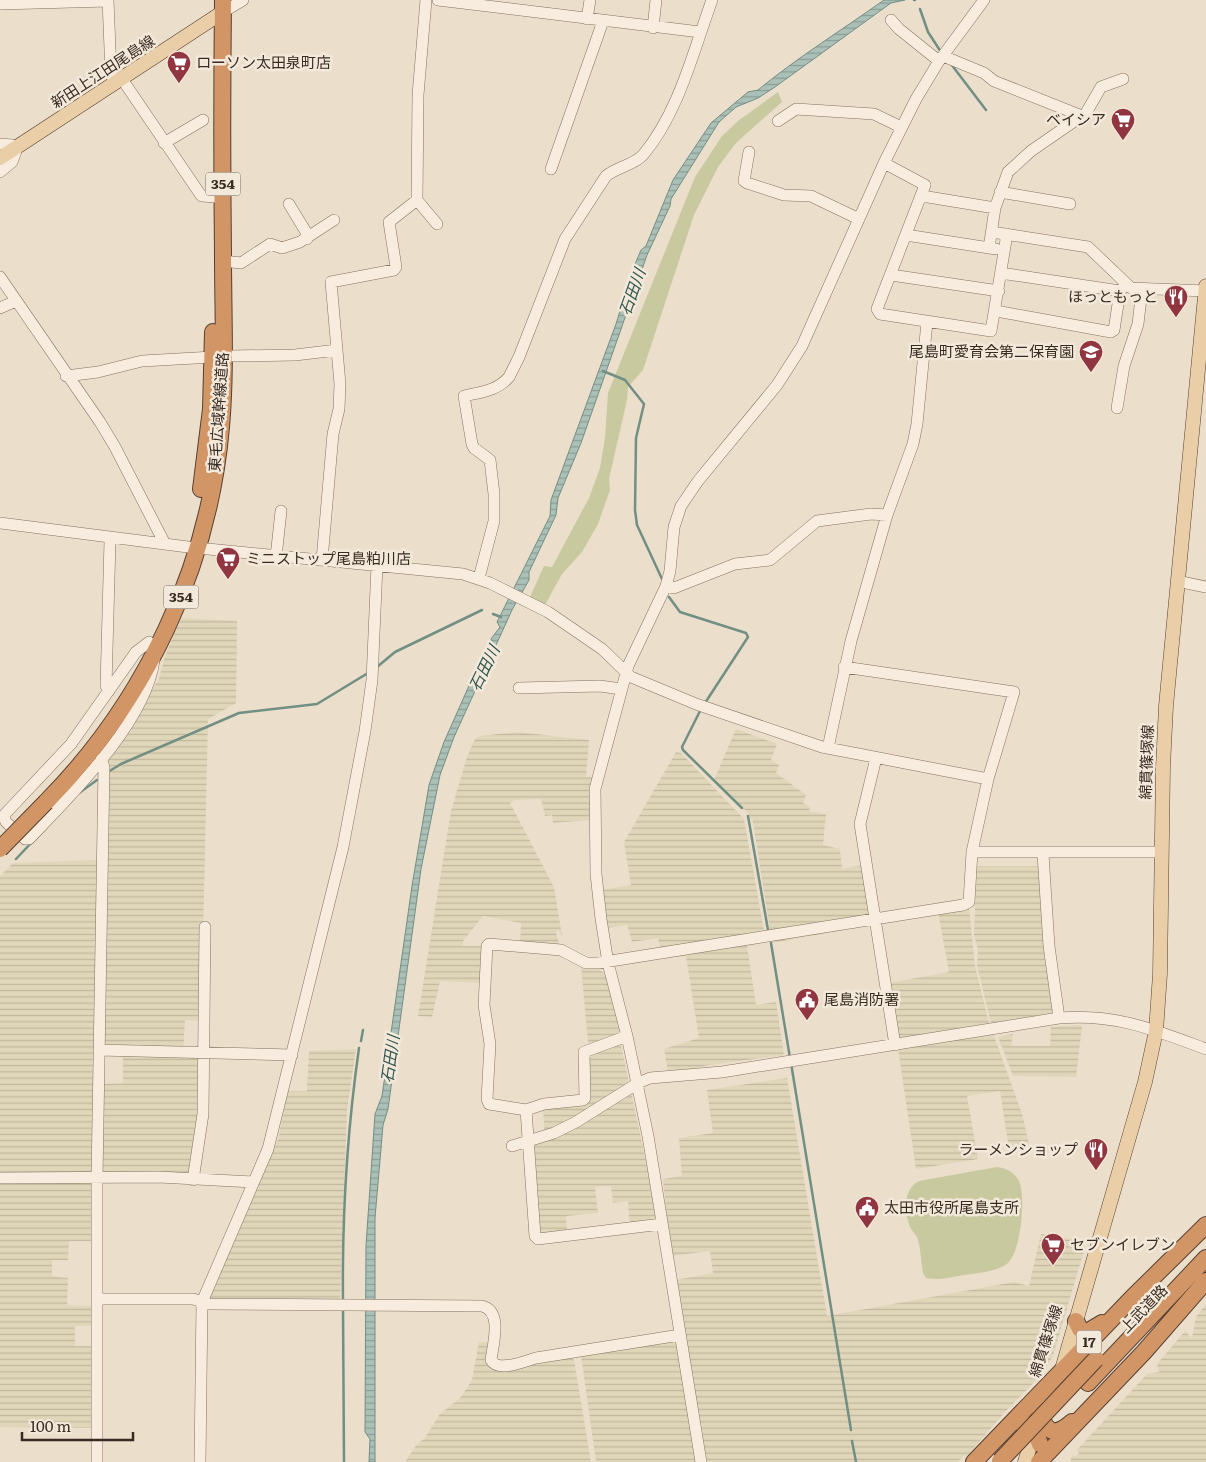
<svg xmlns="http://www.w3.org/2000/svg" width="1206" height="1462" font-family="Literata,'Noto Sans JP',serif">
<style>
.farmland{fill:url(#farmland-rules)}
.green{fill:#c9c99f}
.water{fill:url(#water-rules);stroke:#728f84}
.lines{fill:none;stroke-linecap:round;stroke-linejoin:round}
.stream{stroke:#728f84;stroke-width:2.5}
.minor-casing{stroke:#877160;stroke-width:12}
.major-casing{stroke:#564034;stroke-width:15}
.highway-casing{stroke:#564034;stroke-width:18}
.minor{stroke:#f7ecde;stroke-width:11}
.major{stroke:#eacea7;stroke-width:14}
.highway{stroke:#d29565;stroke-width:16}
.highway-bridge-casing{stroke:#564034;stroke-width:18;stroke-linecap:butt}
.highway-bridge{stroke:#d29565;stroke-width:16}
.labels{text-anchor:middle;stroke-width:5;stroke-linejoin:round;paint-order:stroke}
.shield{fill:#f3e9da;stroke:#716459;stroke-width:1}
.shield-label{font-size:14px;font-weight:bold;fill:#392b22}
.poi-label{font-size:15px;fill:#392b22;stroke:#f3e9da;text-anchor:start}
.street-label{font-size:15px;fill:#392b22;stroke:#f3e9da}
.water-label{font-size:16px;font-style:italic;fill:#335751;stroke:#f3e9da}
</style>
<defs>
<pattern id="farmland-rules" width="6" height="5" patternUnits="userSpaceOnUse" patternTransform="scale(1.25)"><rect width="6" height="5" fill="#e0d6b9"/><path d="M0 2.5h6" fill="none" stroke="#c1b89f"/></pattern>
<pattern id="water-rules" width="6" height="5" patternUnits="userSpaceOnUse" patternTransform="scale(1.25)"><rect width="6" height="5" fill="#abc1b8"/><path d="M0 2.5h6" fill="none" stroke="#8c9d95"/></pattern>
</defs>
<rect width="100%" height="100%" fill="#ebdecb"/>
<path class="farmland" d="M181,618L237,621L236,703L208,719L201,1021L185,1020L183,1054H200L199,1116L191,1176L101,1172L103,1084L123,1083V1049L104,1048L106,755L159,679L165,656Z
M736,729L777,744L771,760L779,765L776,773L806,795L803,803L810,807L809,811L826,814L823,845L840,849L842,869L863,865L871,925L772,943L753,822L748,813L714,780Z
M518,732L589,740L586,777H593L589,820L553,823L552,815L545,816L541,799L515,800L510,803L554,887L562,936L558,929L556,932L559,944H520L521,923L483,916L463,941V946H483L481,983L440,981L432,1017L418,1016L451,811L467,757L475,739L480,736Z
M676,752L681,753L744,819L764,931L752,933L754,945L747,946L756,1005L776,1002L784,1055L703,1066L669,1077L664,1049L699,1038L686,956L663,959L658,938L632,942L627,925L607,928L601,890L631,885L624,842Z
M99,860L95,1241H69L68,1260H52V1276L68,1278L67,1305L94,1306V1326H75V1346H94V1428L0,1427V876L13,863Z
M977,866H1038L1040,869L1053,1011L1052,1013L991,1023L977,965L978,950L974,935Z
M969,908L975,966L989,1023L900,1038L897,1034L889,983L949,972L938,912Z
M581,967H596L607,975L625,1035L590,1044L588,1042Z
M1080,1025L1082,1026L1076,1077L1013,1076L998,1037L1013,1034L1011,1046H1050L1051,1027Z
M993,1033L1022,1114L1030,1148L1011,1151L1009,1149L1000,1091L967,1096L978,1159L916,1169L898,1049Z
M620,1041L654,1199L656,1220L632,1224L629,1219L628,1201L613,1203L611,1186L595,1187L598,1213L566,1216L567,1233L541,1236L538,1232L531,1144L545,1142L543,1107L585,1102L586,1053Z
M356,1049L347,1110L340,1300L205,1299L278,1140L288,1091H307L309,1051Z
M787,1078L827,1316L1014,1282L1029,1286L1041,1234L1081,1241L1085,1247L1053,1356L1040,1376L1004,1413L966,1457L964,1455L958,1462H707L676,1280L713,1273L710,1251L671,1256L663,1179L682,1176L679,1138L713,1133L707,1090Z
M1206,1304V1462H1070L1072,1455L1075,1457L1079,1454L1077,1450L1147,1374L1159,1372L1157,1364L1185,1331L1192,1338L1196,1317Z
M676,1340L696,1462H596L581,1355Z
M479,1342L489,1343L488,1367L513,1369L571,1357L574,1360L591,1462H405L417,1444L425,1438L439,1415L460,1398L472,1380Z"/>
<path class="green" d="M778,92L782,102L736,143L718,167L694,215L643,370L628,387L627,400L609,479L610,490L598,524L582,552L562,574L545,605L530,597L544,566L552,567L589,498L600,468L605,438L608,393L695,177L722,136L738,121Z
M997,1167C1006,1168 1014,1172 1019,1181C1026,1197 1021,1251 1008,1263C997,1272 978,1273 964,1275C952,1277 939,1281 926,1278L923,1273C921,1262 921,1248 917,1237C915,1234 912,1231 910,1227C904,1212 903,1189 919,1181Z"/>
<path class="water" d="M884,0H905L891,3L775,87L758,98L736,107L719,122L671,199L670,206L647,255L581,443L558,498L556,515L529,572V580L512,610L454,737L440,775L421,869L388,1109L383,1125L375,1218V1462H369L370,1439L365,1432L366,1246L375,1114L382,1096L412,886L429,785L444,742L480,661L487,656L493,643L491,639L500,627L497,622L550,516L551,500L616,324L633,269L641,250L646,246L673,180L711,123L748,92L758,90C798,57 842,30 884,0Z"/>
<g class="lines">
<path class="stream" d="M914,0H915
M920,9L928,32L941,52
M951,64L986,110
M603,371L625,380L644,404L636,438L635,510L637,525L662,579
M669,597L680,612L746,633L748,637L705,703
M493,614L501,617
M377,667L395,652L482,610
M701,709L682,747L683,750L742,808
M108,772L121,764L239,713L317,704L368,673
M79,793L97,780
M748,816L768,930
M16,859L32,842
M771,943L790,1058
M361,1041L363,1030
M791,1063L851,1430
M343,1301C342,1216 347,1132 359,1048
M343,1309L344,1462
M852,1441L856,1462"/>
<defs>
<path id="minor" d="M108,0L111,73L114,84
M426,0L418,95L417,200L437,224
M438,0L700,32
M0,4L108,1
M223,12L243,0
M587,19L590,0
M891,20L899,29L939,61
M653,28L656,0
M943,56L984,73L994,81L1082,116
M122,79L200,194L202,196L215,197
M778,121L796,109L874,114L901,127
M164,143L203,120
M0,144L12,145L16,151L12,162L0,172
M749,152L744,181L747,183L784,195L811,196L859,219
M884,163L925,185L877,309L880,314L991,331L1007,234
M551,169L603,21
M1000,192L1070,204
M922,196L995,208
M289,204L306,232L307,239
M992,232L1088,247L1131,288L1206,291
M906,235L996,249
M989,248L995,208L1008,172L1031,151L1086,113L1101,87L1123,79
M223,261L241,263L270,244L282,248L300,242L334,220
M1001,273L1120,291
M891,275L999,291
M0,277L100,422L115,447L165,544
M0,308L16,301
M996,311L1111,332L1114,330L1120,291L1126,284
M66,376L98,372L142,361L231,356L295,355L337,350
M1117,408L1124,366L1138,324L1142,289
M0,523L188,547L463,574L490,583L548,612L602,649L631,677L696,704L822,747L988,779L972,852L969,902L963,905L598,963H586L561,950L489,944L487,946L484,1005L490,1044L487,1099L489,1104L526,1110L544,1104L583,1100L585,1098L584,1052L627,1036
M276,557L281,511
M322,560L333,434L339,409L340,384L331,282L394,270L396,267L389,222L417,200
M479,578L494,521V494L490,460L474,448L472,444L464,396C481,392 497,391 509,377L519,357L565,239L606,176C617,167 634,165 643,155C679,112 693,52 712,0
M1177,581L1206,587
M666,586L674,588L735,564L770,560L817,521L871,514L887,515
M149,642L136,652L71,744L5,814L4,817L6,822L25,839H29C72,794 145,723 154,661
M844,667L1014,692L988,779
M519,688L600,686L621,689
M109,691L106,686L110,541L113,538
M828,748L851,641L887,515L913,444L917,424L927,322
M876,758L860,824L895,1045
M972,852H1162
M1043,854L1049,946L1059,1018
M99,1050L292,1055
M526,1110L535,1236L538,1239L662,1224
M512,1146L554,1133L576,1122L638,1083L650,1078L722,1072L1059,1018C1115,1013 1155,1030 1206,1049
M0,1178L159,1177L253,1182
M193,1180L203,1114L205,927
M98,1299H193L209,1304L482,1306C503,1311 493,1344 491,1360C498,1373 525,1361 536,1358L680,1335
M97,1462V1178L104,767L101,759
M200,1462L202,1302L268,1149L343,847L365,731L372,680L377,565
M701,1462L648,1136L627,1036L608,963L601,919L596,874L595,789L628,666L666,586L670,571L674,527L681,506L698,481L777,385L802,346L884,163L916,99L939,61L984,0"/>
<path id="major" d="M0,158L223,12
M1061,1373L1145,1082L1156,1031L1160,974L1163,767L1166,706L1206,286
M1025,1462L1049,1384"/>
<path id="highway" d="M201,489L211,409L213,332
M46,802C145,702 209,567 221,427C226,370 223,313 223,256C222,171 222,85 223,0
M1076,1321L1080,1329L1087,1332L1102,1323
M1088,1383L1206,1258
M1040,1411C1045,1432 1054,1438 1072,1422
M1021,1423L1033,1426L1040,1444
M974,1462L1132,1298L1206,1225
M1039,1462L1144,1352L1206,1281"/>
</defs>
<use href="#minor" class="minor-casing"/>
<use href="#major" class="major-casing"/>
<use href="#highway" class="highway-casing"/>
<use href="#minor" class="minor"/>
<use href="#major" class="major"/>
<use href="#highway" class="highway"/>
<defs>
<path id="highway-bridge" d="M0,849L46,802
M1000,1461L1096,1359"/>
</defs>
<use href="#highway-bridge" class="highway-bridge-casing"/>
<use href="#highway-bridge" class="highway-bridge"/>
</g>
<defs>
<symbol id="supermarket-pin" viewBox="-11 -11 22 30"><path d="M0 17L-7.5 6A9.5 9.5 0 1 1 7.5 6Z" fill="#913641" stroke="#f3e9da"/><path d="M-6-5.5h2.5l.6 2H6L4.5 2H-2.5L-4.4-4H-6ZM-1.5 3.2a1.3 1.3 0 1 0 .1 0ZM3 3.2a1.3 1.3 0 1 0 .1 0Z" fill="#fff"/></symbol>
<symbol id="restaurant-pin" viewBox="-11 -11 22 30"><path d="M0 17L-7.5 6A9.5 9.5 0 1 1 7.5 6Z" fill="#913641" stroke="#f3e9da"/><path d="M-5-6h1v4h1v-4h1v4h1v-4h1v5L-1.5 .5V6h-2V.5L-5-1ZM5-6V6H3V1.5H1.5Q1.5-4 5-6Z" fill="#fff"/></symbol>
<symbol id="school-pin" viewBox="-11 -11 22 30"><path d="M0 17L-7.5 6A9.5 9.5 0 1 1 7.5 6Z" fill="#913641" stroke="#f3e9da"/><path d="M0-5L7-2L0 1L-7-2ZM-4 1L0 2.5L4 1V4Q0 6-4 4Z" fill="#fff"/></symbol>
<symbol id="civic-pin" viewBox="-11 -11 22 30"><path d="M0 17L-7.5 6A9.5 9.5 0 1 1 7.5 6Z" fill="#913641" stroke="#f3e9da"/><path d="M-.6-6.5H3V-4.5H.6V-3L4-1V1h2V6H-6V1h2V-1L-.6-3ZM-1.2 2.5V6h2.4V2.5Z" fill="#fff"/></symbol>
</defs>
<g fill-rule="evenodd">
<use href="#supermarket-pin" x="165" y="49" width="28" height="38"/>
<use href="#supermarket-pin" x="1109" y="106" width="28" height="38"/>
<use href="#restaurant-pin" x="1162" y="283" width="28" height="38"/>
<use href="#school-pin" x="1077" y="338" width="28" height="38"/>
<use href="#supermarket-pin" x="214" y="545" width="28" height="38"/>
<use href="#civic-pin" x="793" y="986" width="28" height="38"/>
<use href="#restaurant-pin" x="1082" y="1136" width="28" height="38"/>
<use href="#civic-pin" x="853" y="1194" width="28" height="38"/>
<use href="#supermarket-pin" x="1039" y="1231" width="28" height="38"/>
</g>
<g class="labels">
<g class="shield">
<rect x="205.5" y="172.5" width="35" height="23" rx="4"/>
<rect x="163.5" y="585.5" width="35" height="23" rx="4"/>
<rect x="1076.5" y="1330.5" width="25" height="23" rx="4"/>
</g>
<g class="shield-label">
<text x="223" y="189">354</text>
<text x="181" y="602">354</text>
<text x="1089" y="1347">17</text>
</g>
<g class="poi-label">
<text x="196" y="68">ローソン太田泉町店</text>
<text x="1106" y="125" text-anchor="end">ベイシア</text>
<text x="1158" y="302" text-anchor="end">ほっともっと</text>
<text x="1074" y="357" text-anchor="end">尾島町愛育会第二保育園</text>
<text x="246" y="564">ミニストップ尾島粕川店</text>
<text x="824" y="1005">尾島消防署</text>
<text x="1078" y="1155" text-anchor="end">ラーメンショップ</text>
<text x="884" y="1213">太田市役所尾島支所</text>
<text x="1070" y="1250">セブンイレブン</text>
</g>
<g class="street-label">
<text transform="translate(103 72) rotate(-33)" y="5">新田上江田尾島線</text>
<text transform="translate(219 412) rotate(-86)" y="5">東毛広域幹線道路</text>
<text transform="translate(1147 762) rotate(-88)" y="5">綿貫篠塚線</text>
<text transform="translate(1144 1309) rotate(-46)" y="5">上武道路</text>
<text transform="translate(1046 1341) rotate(-72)" y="5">綿貫篠塚線</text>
</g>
<g class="water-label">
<text transform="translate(632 292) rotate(-70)" y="6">石田川</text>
<text transform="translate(484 668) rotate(-64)" y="6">石田川</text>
<text transform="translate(390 1059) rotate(-82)" y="6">石田川</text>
</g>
</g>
<path d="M22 1432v8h111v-8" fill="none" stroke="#392b22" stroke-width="2.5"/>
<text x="30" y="1432" font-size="15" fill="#392b22" stroke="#f3e9da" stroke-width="4" paint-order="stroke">100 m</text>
</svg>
